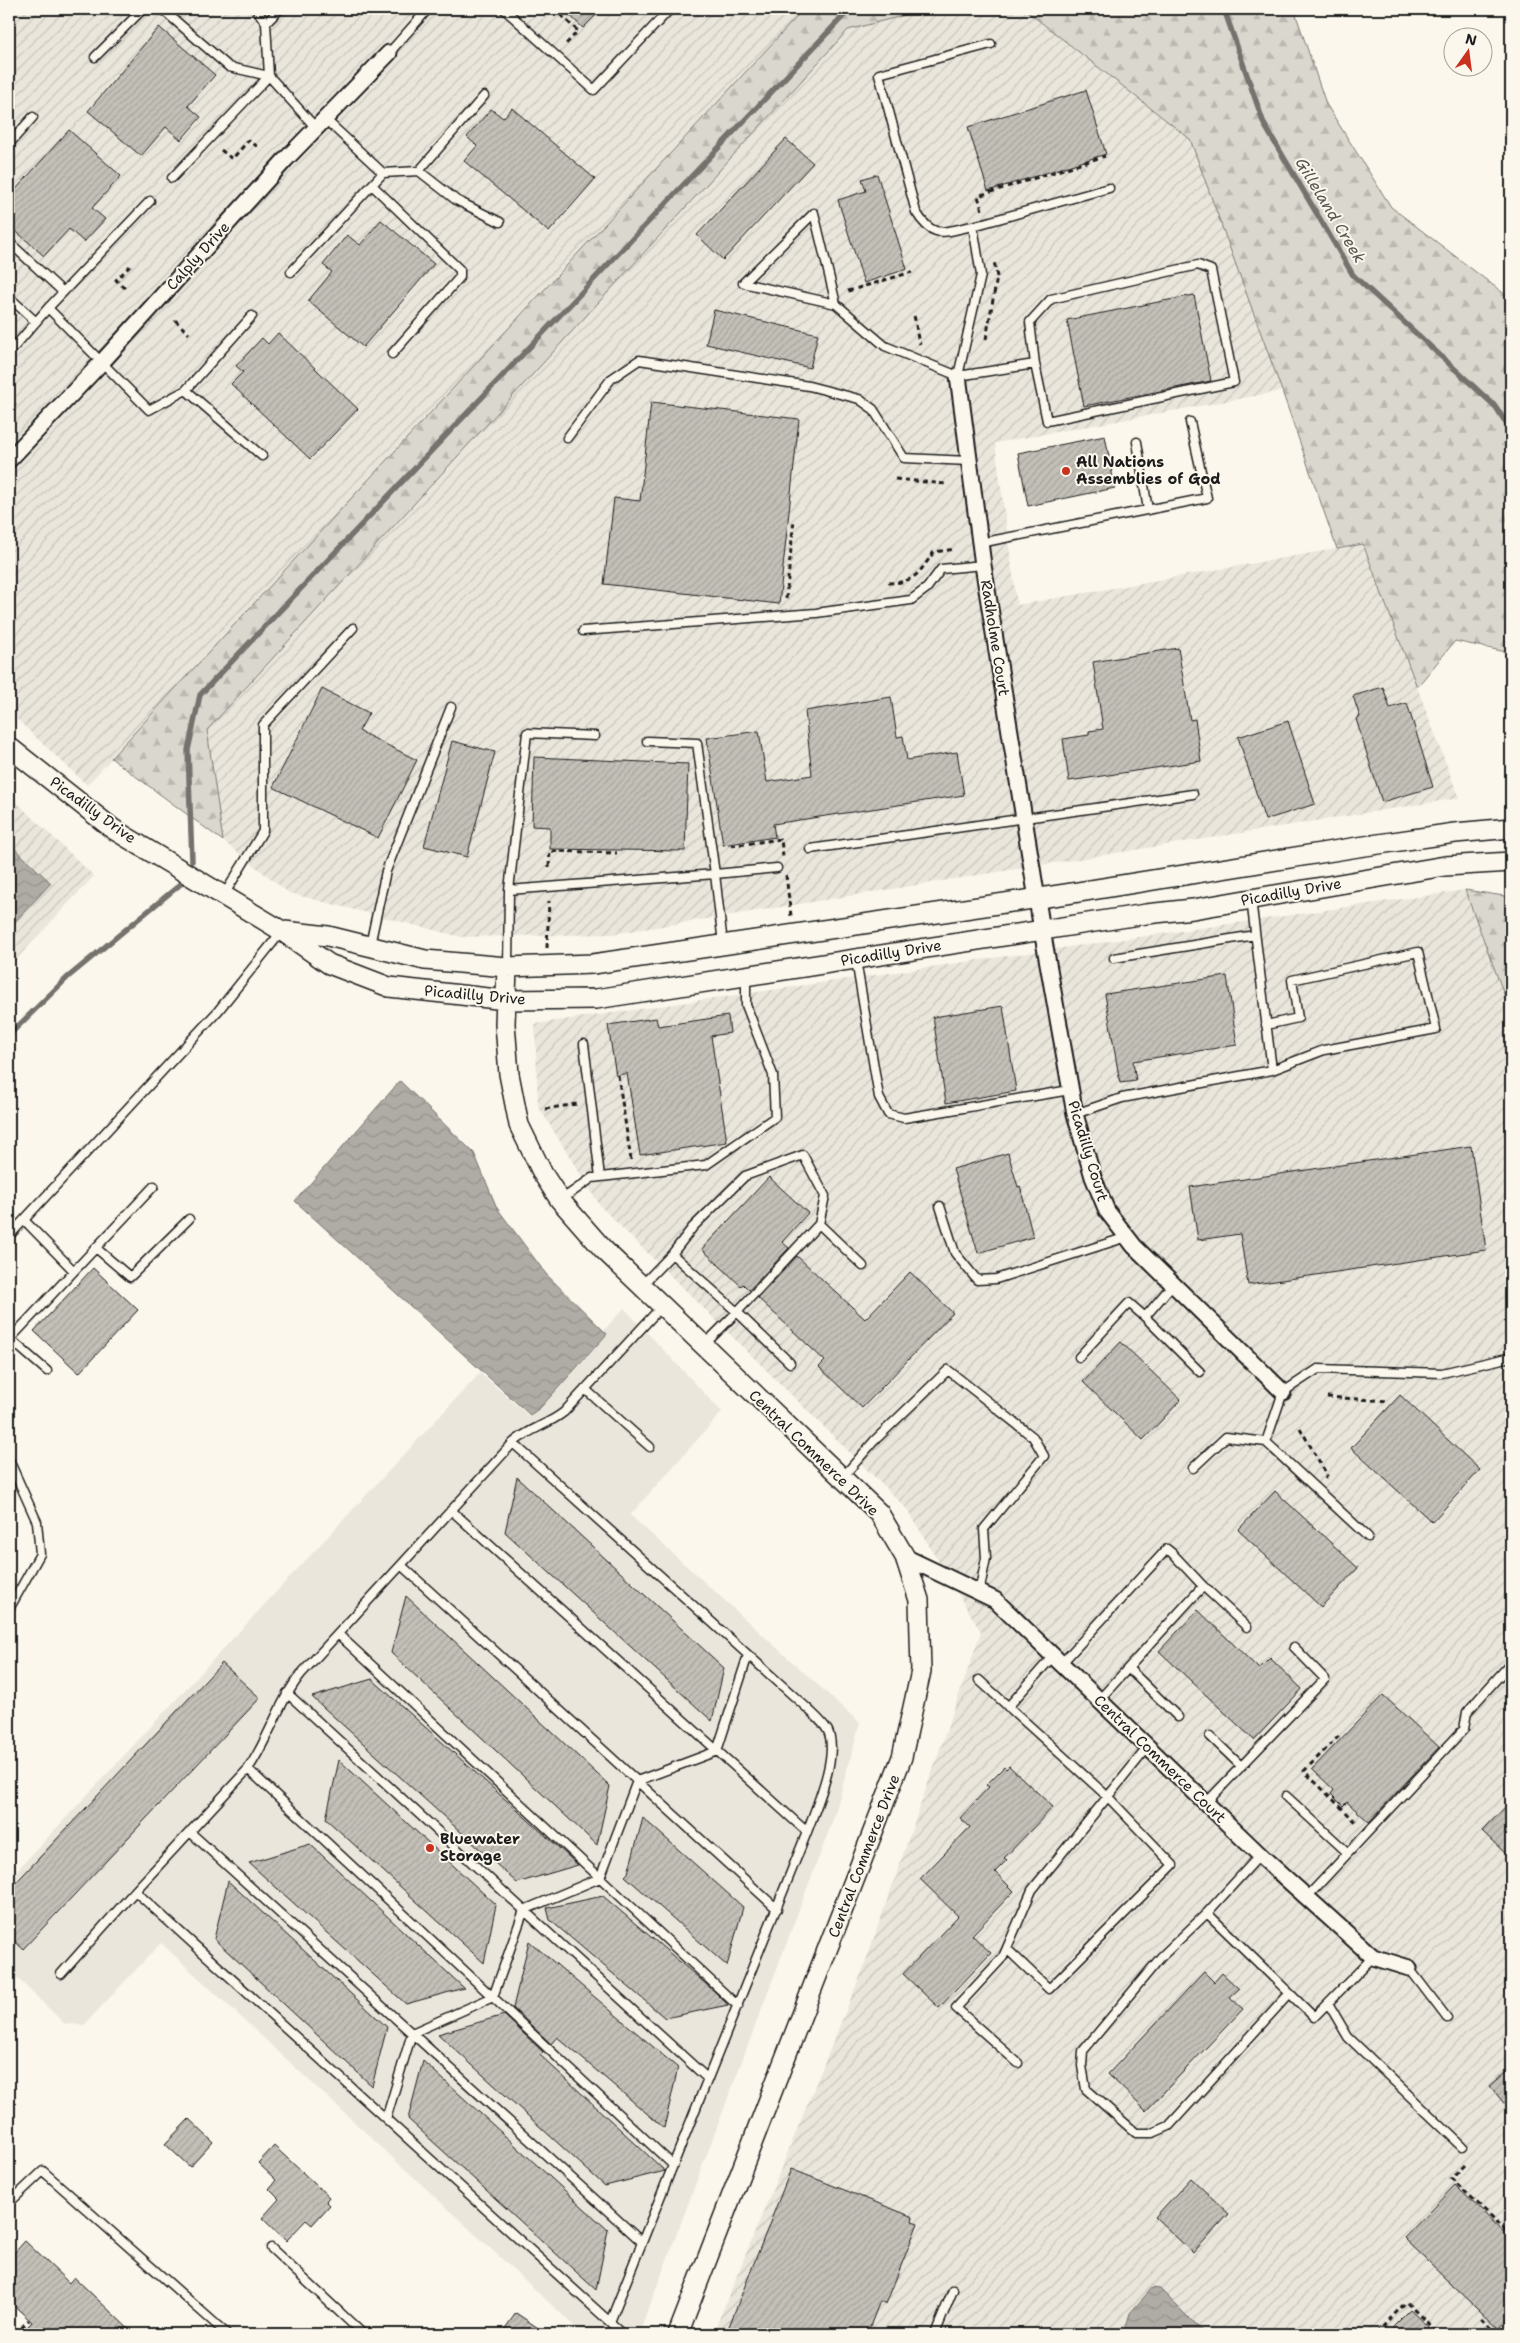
<svg xmlns="http://www.w3.org/2000/svg" width="1520" height="2343" font-family="'Shantell Sans',sans-serif">
<style>
.built{fill:#eae6dc}
.industrial{fill:url(#industrial-furrows)}
.forest{fill:url(#forest-firs);stroke:#7b7a75}
.water{fill:url(#water-waves);stroke:#74726e}
.lines{fill:none;stroke-linecap:round;stroke-linejoin:round}
.stream{stroke:#74726e;stroke-width:5.5}
.building{fill:url(#building-hatch);stroke:#1c1c1c}
.service-casing{stroke:#1c1c1c;stroke-width:11}
.minor-casing{stroke:#1c1c1c;stroke-width:19}
.tertiary-casing{stroke:#1c1c1c;stroke-width:22}
.path{stroke:#1c1c1c;stroke-width:3;stroke-dasharray:5 4;stroke-linecap:butt}
.service{stroke:#fbf7ec;stroke-width:8}
.minor{stroke:#fbf7ec;stroke-width:15}
.tertiary{stroke:#fbf7ec;stroke-width:19}
.poi-dot{fill:#c8321e;stroke:#fbf7ec;stroke-width:2}
.labels{text-anchor:middle;stroke-width:4;stroke-linejoin:round;paint-order:stroke}
.street-label{font-size:15px;fill:#1c1c1c;stroke:#fbf7ec}
.poi-label{font-size:15px;font-weight:bold;fill:#1c1c1c;stroke:#fbf7ec;text-anchor:start}
.water-label{font-size:16px;font-style:italic;fill:#575653;stroke:#fbf7ec}
</style>
<defs>
<pattern id="industrial-furrows" width="10" height="10" patternUnits="userSpaceOnUse" patternTransform="scale(1.25)"><rect width="10" height="10" fill="#eae6dc"/><path d="M-1 1l2-2M0 10L10 0M9 11l2-2" fill="none" stroke="#c8c5bc"/></pattern>
<pattern id="forest-firs" width="22" height="20" patternUnits="userSpaceOnUse" patternTransform="scale(1.25)"><rect width="22" height="20" fill="#dad7ce"/><path d="M5 1l3.5 6h-7zM16 11l3.5 6h-7z" fill="#bab8b0"/></pattern>
<pattern id="water-waves" width="16" height="10" patternUnits="userSpaceOnUse" patternTransform="scale(1.25)"><rect width="16" height="10" fill="#afaca5"/><path d="M0 5q4-4 8 0t8 0" fill="none" stroke="#96938d"/></pattern>
<pattern id="building-hatch" width="6" height="6" patternUnits="userSpaceOnUse" patternTransform="scale(1.25)"><rect width="6" height="6" fill="#c3c0b8"/><path d="M-1 1l2-2M0 6l6-6M5 7l2-2" fill="none" stroke="#a7a49e"/></pattern>
</defs>
<rect width="100%" height="100%" fill="#fbf7ec"/>
<filter id="ink" filterUnits="userSpaceOnUse"><feTurbulence type="fractalNoise" baseFrequency=".02" numOctaves="2"/><feDisplacementMap in="SourceGraphic" scale="10" xChannelSelector="R" yChannelSelector="G"/><feConvolveMatrix kernelMatrix="1 2 1 2 8 2 1 2 1" color-interpolation-filters="sRGB"/></filter>
<g filter="url(#ink)">
<path class="built" d="M624,1308L722,1412L630,1515L860,1723L834,1817L639,2334H583L161,1943L84,2025L65,2024L9,1970V1879L480,1373L528,1415Z"/>
<path class="industrial" d="M9,9H804L87,785L9,712Z
M928,9H1024L1190,139L1282,391L995,443L1017,605L1363,544L1459,798L612,934L461,937L289,893L223,841L207,730L848,30Z
M9,795L94,876L9,967Z
M1465,890L1511,1013V2334H713L863,1969L981,1632L907,1509L601,1207L538,1106L535,1024Z"/>
<path class="forest" d="M804,9H928L848,30L207,730L223,841L111,758Z
M1024,9H1294L1326,104L1391,207L1511,299V653L1455,641L1417,687L1363,544L1337,549L1282,391L1190,139Z
M1465,890L1511,897V1013Z"/>
<path class="water" d="M9,843L51,883L9,928Z
M400,1081L474,1153L497,1208L546,1274L607,1334L540,1408L530,1415L295,1201Z
M1152,2288L1160,2289L1205,2334H1124L1130,2313Z"/>
<g class="lines">
<path class="stream" d="M1224,9L1264,124L1353,275L1496,407L1511,431
M192,861L188,750L200,695L850,9
M9,1035L68,977L182,883"/>
</g>
<path class="building" d="M563,9H602L583,28Z
M159,27L215,75L188,106L201,117L181,140L166,127L141,156L88,111Z
M1086,90L1106,154L988,191L968,127Z
M512,108L595,179L549,232L464,161L477,146L467,137L491,109L503,118Z
M69,130L121,176L92,208L105,219L84,242L69,229L44,256L9,225V197Z
M786,139L813,163L723,260L697,235Z
M877,174L907,269L864,283L838,200L866,191L862,179Z
M381,220L434,264L363,347L308,301L332,272L323,265L347,235L360,245Z
M1194,295L1211,381L1084,406L1067,320Z
M714,310L818,334L810,368L706,344Z
M278,333L358,409L310,459L231,384L243,372L236,366L262,338L268,344Z
M651,402L799,419L779,604L604,584L614,498L640,501Z
M1105,436L1115,488L1028,506L1018,453Z
M1178,648L1190,720L1195,719L1201,761L1069,781L1063,739L1089,735V731L1103,729L1093,662Z
M1383,687L1390,708L1407,703L1433,787L1382,802L1356,719L1360,717L1353,696Z
M322,689L369,713L359,731L417,760L378,838L273,787Z
M891,697L897,737L903,736L907,760L957,752L964,795L773,824L775,837L723,845L707,738L759,731L767,782L812,775L805,711Z
M1288,721L1315,804L1265,820L1238,737Z
M452,741L495,752L467,857L424,846Z
M534,757L688,764L685,851L550,849V827L532,826Z
M1227,976L1237,1045L1133,1061L1136,1081L1120,1083L1105,994Z
M1003,1006L1016,1091L946,1103L933,1017Z
M728,1016L730,1033L711,1036L727,1142L640,1155L627,1073L616,1076L608,1025L656,1018L658,1026Z
M1471,1146L1486,1250L1248,1285L1240,1234L1198,1240L1190,1187Z
M1008,1153L1018,1187L1020,1186L1033,1237L978,1253L953,1169Z
M769,1177L808,1213L782,1242L789,1248L749,1290L743,1284L741,1286L702,1249Z
M797,1256L865,1319L910,1272L953,1313L862,1408L819,1367L825,1361L758,1298Z
M93,1268L138,1310L79,1373L34,1331Z
M1121,1342L1181,1400L1143,1440L1083,1382Z
M1400,1395L1480,1470L1432,1522L1351,1448Z
M517,1477L724,1668L712,1721L505,1532Z
M1275,1491L1358,1568L1321,1607L1238,1530Z
M406,1596L610,1786L597,1845L391,1653Z
M1198,1610L1259,1669L1270,1658L1302,1689L1254,1740L1159,1651Z
M222,1663L260,1698L23,1949L9,1936V1890Z
M372,1679L578,1865L517,1883L312,1697Z
M1383,1695L1439,1747L1369,1822L1347,1802L1343,1806L1331,1794L1334,1790L1312,1769Z
M339,1760L496,1905L484,1963L326,1819Z
M1009,1766L1053,1807L1004,1858L1007,1860L995,1872L1014,1891L972,1935L991,1953L939,2008L903,1974L958,1916L920,1879L970,1827L960,1818L989,1787L986,1785L1004,1767L1006,1769Z
M1511,1801V1859L1482,1831Z
M643,1818L743,1907L727,1966L625,1876L628,1873Z
M310,1844L464,1988L406,2004L249,1863Z
M228,1881L387,2027L372,2086L214,1939Z
M603,1896L714,1991L728,2005L665,2018L550,1920L547,1908Z
M529,1941L678,2068L664,2128L557,2037L551,2044L513,2008Z
M1204,1972L1214,1982L1222,1973L1239,1989L1230,1997L1243,2009L1146,2111L1108,2074Z
M504,2015L543,2052L540,2055L665,2171L605,2186L438,2034Z
M423,2061L608,2230L596,2290L408,2119Z
M1511,2068V2112L1490,2086Z
M189,2119L213,2142L190,2167L165,2144Z
M274,2146L329,2197L326,2201L330,2205L312,2225L306,2220L286,2241L262,2218L279,2199L269,2189L276,2180L258,2163Z
M791,2169L913,2217L912,2221L918,2223L886,2304L880,2301L867,2334H726Z
M1191,2178L1229,2214L1193,2253L1155,2217Z
M1455,2185L1511,2239V2317L1499,2329L1404,2238Z
M25,2241L69,2283L74,2277L134,2334H20L32,2322L9,2301V2259Z
M1410,2310L1436,2334H1386Z
M516,2313L547,2334H501Z"/>
<g class="lines">
<defs>
<path id="service" d="M162,9L229,67L269,76
M256,9L266,23
M280,9L266,23L269,76L316,128
M504,9L594,90L670,9
M389,53L428,9
M95,57L143,9
M325,119L383,173
M9,144L33,117
M419,171L484,96
M172,178L269,76
M372,185L460,270V277L392,354
M973,226L1109,188
M9,242L63,292
M291,272L383,173L419,171L456,200L500,222
M9,297L36,322
M836,304L743,283L814,213L836,304L885,346L958,376L1035,364L1047,421L1234,382L1211,270L1198,265L1051,299L1030,322L1035,364
M48,308L149,410L186,390L252,316
M9,353L48,308L150,201
M958,376L981,275L973,226C944,231 934,241 916,212L879,74L991,44
M186,390L262,456
M567,438L611,379L639,360L809,386L859,399L873,409L904,458L969,461
M1137,442L1148,510
M980,543L1207,498L1190,422
M583,631L816,613L911,600L927,588L941,569L983,565
M647,741L697,743L715,874L777,868
M810,849L1193,794
M509,890L527,733L595,736
M224,895L263,831V725L353,628
M370,945L386,871L451,707
M1114,958L1255,935
M856,960L879,1097L888,1114L904,1118L1070,1090
M508,966L509,890L715,874L723,944
M1266,1025L1298,1018L1292,980L1418,952L1436,1029L1324,1050L1272,1070
M584,1044L600,1177
M1075,1114L1122,1098L1272,1070L1251,899
M561,1200L592,1178L706,1165L775,1117L773,1075L746,1005V976
M940,1206L955,1253L977,1280L996,1279L1127,1237
M24,1220L74,1271L154,1186
M9,1236L218,1011L282,931
M96,1248L130,1277L189,1219
M672,1254L693,1227L745,1176L803,1155L825,1196L819,1224L863,1266
M641,1286L672,1254L737,1312L819,1224
M1145,1317L1200,1372
M703,1346L737,1312L790,1363
M1079,1357L1129,1303L1145,1317L1173,1284
M47,1371L10,1339L74,1271
M585,1389L650,1447
M513,1443L807,1708C814,1715 823,1722 828,1731C839,1756 816,1807 807,1832L610,2322
M9,1460L37,1522L40,1554L9,1609
M1193,1468L1226,1437L1266,1442
M842,1478L874,1441L948,1370L1033,1437L1044,1456L984,1529L986,1558L979,1593
M451,1510L807,1832
M1368,1537L1266,1442L1283,1392L1318,1369L1442,1373L1511,1357
M401,1565L777,1909
M1203,1586L1247,1627
M338,1634L738,2006
M1061,1664L1167,1549L1172,1553L1203,1586L1099,1700
M1128,1668L1178,1717
M979,1680L1108,1797L1173,1865L1049,1989L1007,1949
M287,1693L708,2079
M1008,1707L1053,1656
M1210,1736L1241,1766
M248,1769L673,2165
M1286,1796L1348,1853
M1206,1803L1325,1679L1294,1647
M190,1832L642,2242
M1260,1855L1207,1913L1314,2017L1373,1957
M1308,1896L1464,1729L1467,1712L1511,1663
M1207,1913L1161,1957L1083,2051L1082,2066L1086,2089L1136,2133H1153L1169,2126L1289,1994
M1409,1968L1447,2018
M61,1974L135,1891
M1328,2003L1348,2037L1463,2147
M1018,2063L956,2008L1003,1957L1032,1890L1148,1747
M386,2119L412,2033L493,1997L524,1910L600,1878L637,1781L717,1751L748,1655
M9,2203L43,2171L227,2334
M271,2248L363,2334
M623,2334L135,1891L248,1769C269,1739 278,1703 301,1674L513,1443C528,1429 548,1425 564,1412L662,1306
M935,2334L953,2290"/>
<path id="minor" d="M958,376L983,565L1042,930L1075,1114L1093,1177L1107,1211L1134,1246L1283,1392
M9,460L102,362L285,160L389,53
M905,1557L995,1600L1260,1855L1373,1957L1409,1968"/>
<path id="tertiary" d="M9,747L113,829L282,931L329,964L389,987L506,1000L596,999L1146,914L1193,909L1445,866L1511,862
M284,931L328,936L425,960L507,967L593,964L1066,894L1358,847L1455,833L1511,828
M507,967L505,1024L509,1074L519,1125L543,1174L560,1200L603,1249L879,1513L905,1557L919,1600L921,1671L902,1757L678,2334"/>
</defs>
<use href="#service" class="service-casing"/>
<use href="#minor" class="minor-casing"/>
<use href="#tertiary" class="tertiary-casing"/>
<path class="path" d="M554,9L578,31L566,44
M221,150L232,159L249,140L259,148
M982,210L978,196L1105,156
M125,288L116,280L130,266
M848,291L912,272
M914,316C917,326 916,335 920,344
M175,320L189,334
M986,339L997,277L994,261
M9,398L16,405
M895,479L946,484
M888,583C916,583 919,572 934,552L955,549
M786,599L794,519
M731,846L781,839L783,857
M549,867L550,851L617,853
M786,875L791,916
M547,948L549,901
M618,1075L631,1160
M545,1109L577,1104
M1327,1397L1389,1401
M1300,1428L1327,1475L1325,1478
M1339,1736L1304,1771L1358,1824
M1464,2165L1451,2178L1511,2235
M1481,2318L1498,2334
M15,2334L29,2320
M1376,2334L1406,2302L1439,2334
M1498,2334L1501,2331L1504,2334"/>
<use href="#service" class="service"/>
<use href="#minor" class="minor"/>
<use href="#tertiary" class="tertiary"/>
</g>
</g>
<g class="poi-dot">
<circle cx="1066" cy="471" r="5"/>
<circle cx="430" cy="1848" r="5"/>
</g>
<g class="labels">
<g class="street-label">
<text transform="translate(198 256) rotate(-48)" y="5">Calply Drive</text>
<text transform="translate(995 638) rotate(81)" y="5">Radholme Court</text>
<text transform="translate(93 810) rotate(36)" y="5">Picadilly Drive</text>
<text transform="translate(1291 892) rotate(-10)" y="5">Picadilly Drive</text>
<text transform="translate(891 953) rotate(-9)" y="5">Picadilly Drive</text>
<text transform="translate(475 995) rotate(5)" y="5">Picadilly Drive</text>
<text transform="translate(1088 1151) rotate(73)" y="5">Picadilly Court</text>
<text transform="translate(814 1453) rotate(44)" y="5">Central Commerce Drive</text>
<text transform="translate(1160 1759) rotate(44)" y="5">Central Commerce Court</text>
<text transform="translate(864 1856) rotate(-69)" y="5">Central Commerce Drive</text>
</g>
<g class="poi-label">
<text x="1076" y="467">All Nations<tspan x="1076" dy="17">Assemblies of God</tspan></text>
<text x="440" y="1844">Bluewater<tspan x="440" dy="17">Storage</tspan></text>
</g>
<g class="water-label">
<text transform="translate(1331 210) rotate(59)" y="6">Gilleland Creek</text>
</g>
</g>
<rect width="1520" height="2343" fill="none" stroke="#fbf7ec" stroke-width="30"/>
<rect x="15" y="15" width="1490" height="2313" fill="none" stroke="#1c1c1c" stroke-width="2" filter="url(#ink)"/>
<g transform="translate(1468 52) rotate(14)"><circle r="24" fill="#fbf7ec" stroke="#a29f99"/>
<path d="M0-4L9 19L0 12L-9 19Z" fill="#c8321e"/>
<text y="-8" font-size="14" font-weight="bold" text-anchor="middle" fill="#1c1c1c">N</text>
</g>
</svg>
